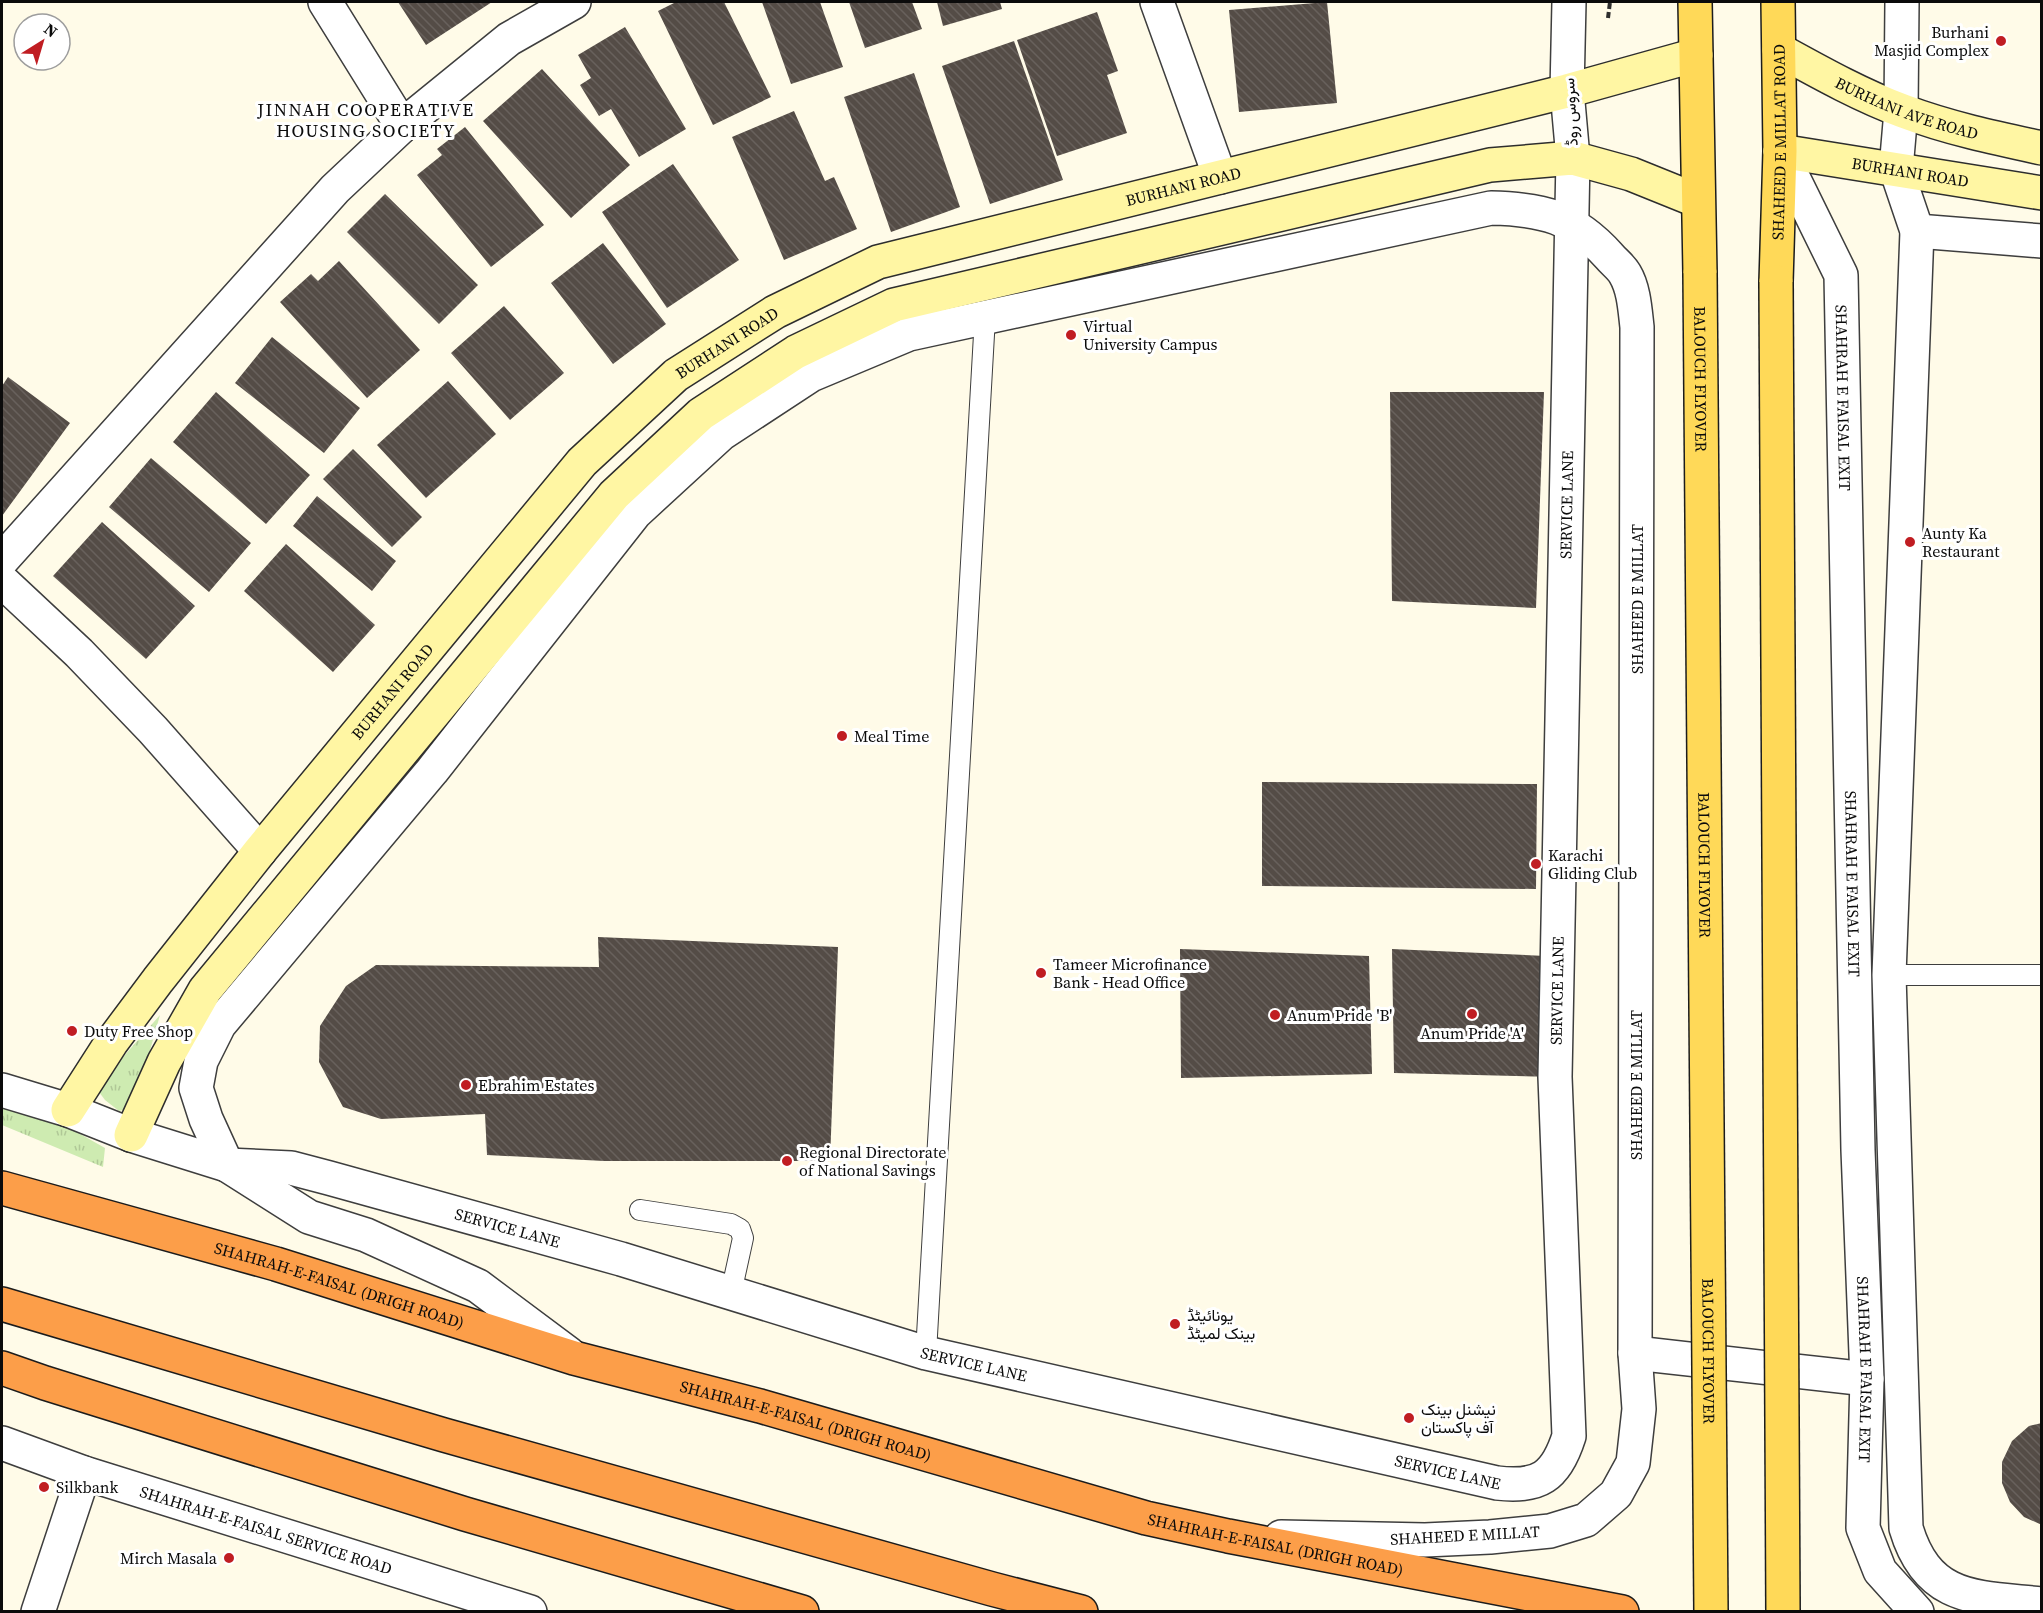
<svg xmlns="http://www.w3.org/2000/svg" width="2043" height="1613" font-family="'Source Serif 4',Vazirmatn,serif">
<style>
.grass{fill:url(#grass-tufts)}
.building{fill:url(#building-back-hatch)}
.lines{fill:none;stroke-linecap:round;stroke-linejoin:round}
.lane-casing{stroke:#3e3e3e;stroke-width:22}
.street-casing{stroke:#3e3e3e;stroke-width:36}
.secondary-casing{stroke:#2d2d2d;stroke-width:36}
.primary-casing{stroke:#1c1c1c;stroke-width:36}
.highway-casing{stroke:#1c1c1c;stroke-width:36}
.path{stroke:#2d2d2d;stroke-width:4;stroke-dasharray:6 3;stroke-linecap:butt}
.lane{stroke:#fff;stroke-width:20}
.street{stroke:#fff;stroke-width:33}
.secondary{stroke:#fff6a3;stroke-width:33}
.primary{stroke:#ffd958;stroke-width:33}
.highway{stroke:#fc9e49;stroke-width:33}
.primary-bridge-casing{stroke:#1c1c1c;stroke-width:36;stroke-linecap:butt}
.primary-bridge{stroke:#ffd958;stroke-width:33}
.poi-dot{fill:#c01d22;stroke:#fff;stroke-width:2}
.labels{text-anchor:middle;stroke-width:6;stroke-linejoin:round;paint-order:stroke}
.poi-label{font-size:16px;fill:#0b0b0b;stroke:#fff;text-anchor:start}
.street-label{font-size:16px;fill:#0b0b0b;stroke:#fff}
.neighbourhood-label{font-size:18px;letter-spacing:1.5px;fill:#0b0b0b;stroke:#fff}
</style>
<defs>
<pattern id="grass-tufts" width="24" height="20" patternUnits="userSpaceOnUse" patternTransform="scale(1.5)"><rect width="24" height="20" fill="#ceebb1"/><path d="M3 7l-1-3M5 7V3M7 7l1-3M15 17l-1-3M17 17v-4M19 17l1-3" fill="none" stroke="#b0c897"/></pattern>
<pattern id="building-back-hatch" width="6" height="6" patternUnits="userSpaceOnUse" patternTransform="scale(1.5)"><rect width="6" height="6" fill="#544c46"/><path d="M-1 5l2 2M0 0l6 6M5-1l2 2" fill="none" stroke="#68615c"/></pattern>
</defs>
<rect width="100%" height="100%" fill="#fffbe8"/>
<path class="grass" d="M160,1015L134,1107L119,1111L105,1100L99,1092L102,1081Z
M2,1101L36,1109L105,1148L103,1167L2,1125Z"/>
<path class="building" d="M398,2H492L426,45Z
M676,2H724L771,97L713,125L658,11Z
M762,2H820L843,67L791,84Z
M849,2H912L922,29L865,48Z
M937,2H1000L1002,9L943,26Z
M1327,2L1337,103L1239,112L1229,10Z
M1097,12L1118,71L1107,75L1127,133L1057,156L1017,40Z
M625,27L686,129L639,157L611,109L599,116L580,85L591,78L578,55Z
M1014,41L1063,180L990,204L942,66Z
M542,69L630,165L571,218L483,121Z
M914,73L960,207L891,232L844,97Z
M794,111L825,181L834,177L857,229L784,260L732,137Z
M465,127L544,225L491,267L417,175L442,155L437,149Z
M673,164L739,260L667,308L602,212Z
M385,194L478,285L439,324L347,232Z
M603,243L666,324L613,364L551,283Z
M339,261L420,350L367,398L280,302L311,274L318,281Z
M504,306L564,373L510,420L451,353Z
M272,337L360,408L324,453L235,383Z
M8,377L70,423L2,516V386Z
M448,381L496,434L426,498L377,445Z
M216,392L310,475L266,524L173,442Z
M1390,392H1544L1536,608L1392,601Z
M353,449L422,517L392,547L323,479Z
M151,458L251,543L209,592L109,507Z
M317,496L396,561L372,591L293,526Z
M102,522L195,606L146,659L53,576Z
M286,544L375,625L333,672L244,591Z
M1262,782L1537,784L1536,889L1262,886Z
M598,937L838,947L830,1161H604L487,1155L485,1114L381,1119L343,1107L319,1062L320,1026L346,986L376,965L599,967Z
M1180,949L1369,956L1372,1074L1181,1078Z
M1392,949L1546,956L1555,1077L1394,1073Z
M2042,1423V1525L2024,1517L2010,1502L2002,1483V1462L2012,1441L2029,1426Z"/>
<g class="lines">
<defs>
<path id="lane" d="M1889,975H2042
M640,1210L731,1224L740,1229L743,1238L731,1293
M926,1353L985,317"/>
<g id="street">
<path d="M325,2L402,126"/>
<path d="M1157,2L1220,177"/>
<path d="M1902,2L1901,111L1896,169L1917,231L1889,975L1906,1528C1928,1602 1977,1597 2042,1604"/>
<path id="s1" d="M1780,151L1841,275L1858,1150L1867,1379L1863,1528L1880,1571L1917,1612"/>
<path d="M1917,231L2042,241"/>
<path d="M2,560L335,189L402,126L509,39L574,2"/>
<path d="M2,581L79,653L153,730L260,851"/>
<path id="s2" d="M2,1090L68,1110L131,1135L227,1165L291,1168L329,1178L621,1259L926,1353L1497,1483C1539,1488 1556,1477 1569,1436L1555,1077L1573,158L1567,91L1569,2"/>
<path d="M1635,1353L1867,1379"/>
<path d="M569,1354L478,1286L366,1235L309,1217L227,1165L206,1119L196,1088L201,1061L219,1025L432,771L635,513L721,434L811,375L909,334L1491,208C1543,209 1574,217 1609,256C1614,262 1621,267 1625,274C1634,289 1635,310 1637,327L1635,1353L1639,1409L1633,1463L1616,1494L1586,1520L1550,1531L1490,1537L1425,1540L1281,1537"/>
<path id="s3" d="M2,1443L84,1473L530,1612"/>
<path d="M38,1612L84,1473"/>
</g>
<g id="secondary">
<path id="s4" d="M1779,50C1819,72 1860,95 1903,111C1948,128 1995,138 2042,148"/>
<path id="s5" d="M1780,151L2042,193"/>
<path id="s6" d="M68,1110L111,1043L158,980L260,851L582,462L676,375L775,312L878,262L1567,91L1696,55"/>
<path d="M131,1135L164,1062L205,990L614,495L701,414L796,352L894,305L1490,165L1573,158L1631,174L1698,201"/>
</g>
<g id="primary">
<path d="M1695,2L1700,273"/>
<path id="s7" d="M1776,282L1780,151L1778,2"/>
</g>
<g id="highway">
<path id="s8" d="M2,1188L276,1264L574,1358L760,1406L1146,1518L1228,1536L1622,1612"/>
<path d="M2,1304L444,1435L992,1589L1081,1612"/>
<path d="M2,1368L45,1383L465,1514L802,1612"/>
</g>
</defs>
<use href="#lane" class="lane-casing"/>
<use href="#street" class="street-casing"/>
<use href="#secondary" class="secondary-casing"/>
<use href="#primary" class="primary-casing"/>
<use href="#highway" class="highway-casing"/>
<path class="path" d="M1608,18L1610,2"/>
<use href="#lane" class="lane"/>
<use href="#street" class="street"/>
<use href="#secondary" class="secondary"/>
<use href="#primary" class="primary"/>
<use href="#highway" class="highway"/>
<defs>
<g id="primary-bridge">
<path id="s9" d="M1700,273L1711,1612"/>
<path d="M1776,282L1783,1612"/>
</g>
</defs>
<use href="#primary-bridge" class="primary-bridge-casing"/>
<use href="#primary-bridge" class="primary-bridge"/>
</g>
<g class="poi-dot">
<circle cx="2001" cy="41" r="6"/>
<circle cx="1071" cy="335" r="6"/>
<circle cx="1910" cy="542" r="6"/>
<circle cx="842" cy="736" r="6"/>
<circle cx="1536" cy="864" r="6"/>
<circle cx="1041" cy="973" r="6"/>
<circle cx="1472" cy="1014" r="6"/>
<circle cx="1275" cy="1015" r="6"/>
<circle cx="72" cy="1031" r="6"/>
<circle cx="466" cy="1085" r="6"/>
<circle cx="787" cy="1161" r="6"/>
<circle cx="1175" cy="1324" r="6"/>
<circle cx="1409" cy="1418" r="6"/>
<circle cx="44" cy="1487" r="6"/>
<circle cx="229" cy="1558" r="6"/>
</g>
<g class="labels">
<g class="poi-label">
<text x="1989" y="38" text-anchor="end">Burhani<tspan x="1989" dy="18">Masjid Complex</tspan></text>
<text x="1083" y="332">Virtual<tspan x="1083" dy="18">University Campus</tspan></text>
<text x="1922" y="539">Aunty Ka<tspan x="1922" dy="18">Restaurant</tspan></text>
<text x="854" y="742">Meal Time</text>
<text x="1548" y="861">Karachi<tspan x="1548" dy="18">Gliding Club</tspan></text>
<text x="1053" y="970">Tameer Microfinance<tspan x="1053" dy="18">Bank - Head Office</tspan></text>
<text x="1287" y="1021">Anum Pride 'B'</text>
<text x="84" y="1037">Duty Free Shop</text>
<text x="1472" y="1039" text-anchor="middle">Anum Pride 'A'</text>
<text x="478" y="1091">Ebrahim Estates</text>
<text x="799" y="1158">Regional Directorate<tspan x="799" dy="18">of National Savings</tspan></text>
<text x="1187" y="1321">یونائیٹڈ<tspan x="1187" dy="18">بینک لمیٹڈ</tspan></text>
<text x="1421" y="1415">نیشنل بینک<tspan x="1421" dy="18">آف پاکستان</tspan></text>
<text x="56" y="1493">Silkbank</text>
<text x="217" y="1564" text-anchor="end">Mirch Masala</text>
</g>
<g class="street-label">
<text dy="6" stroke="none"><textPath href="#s4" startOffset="141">BURHANI AVE ROAD</textPath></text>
<text transform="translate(1570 112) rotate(-93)" y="6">سروس روڈ</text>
<text dy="6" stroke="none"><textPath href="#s7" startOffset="140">SHAHEED E MILLAT ROAD</textPath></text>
<text dy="6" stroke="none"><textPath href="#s5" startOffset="132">BURHANI ROAD</textPath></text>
<text dy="6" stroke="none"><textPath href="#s6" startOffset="1502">BURHANI ROAD</textPath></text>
<text dy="6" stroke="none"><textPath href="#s6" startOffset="1016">BURHANI ROAD</textPath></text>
<text dy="6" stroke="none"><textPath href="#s9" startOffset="106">BALOUCH FLYOVER</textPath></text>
<text dy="6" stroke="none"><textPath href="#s1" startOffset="261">SHAHRAH E FAISAL EXIT</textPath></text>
<text dy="6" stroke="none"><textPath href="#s2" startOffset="2577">SERVICE LANE</textPath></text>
<text transform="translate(1637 599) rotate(-90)" y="6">SHAHEED E MILLAT</text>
<text dy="6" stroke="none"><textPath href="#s6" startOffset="530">BURHANI ROAD</textPath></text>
<text dy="6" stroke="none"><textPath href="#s9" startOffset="592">BALOUCH FLYOVER</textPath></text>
<text dy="6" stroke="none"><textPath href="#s1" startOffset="747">SHAHRAH E FAISAL EXIT</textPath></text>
<text dy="6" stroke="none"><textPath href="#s2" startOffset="2091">SERVICE LANE</textPath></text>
<text transform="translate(1636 1085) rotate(-90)" y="6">SHAHEED E MILLAT</text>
<text dy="6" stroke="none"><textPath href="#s2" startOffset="526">SERVICE LANE</textPath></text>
<text dy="6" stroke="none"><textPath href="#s8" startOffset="351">SHAHRAH-E-FAISAL (DRIGH ROAD)</textPath></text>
<text dy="6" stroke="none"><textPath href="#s9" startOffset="1078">BALOUCH FLYOVER</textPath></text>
<text dy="6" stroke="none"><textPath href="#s2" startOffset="1012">SERVICE LANE</textPath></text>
<text dy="6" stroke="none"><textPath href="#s1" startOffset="1233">SHAHRAH E FAISAL EXIT</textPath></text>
<text dy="6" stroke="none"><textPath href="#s8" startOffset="837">SHAHRAH-E-FAISAL (DRIGH ROAD)</textPath></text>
<text dy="6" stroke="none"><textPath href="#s2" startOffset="1498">SERVICE LANE</textPath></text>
<text dy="6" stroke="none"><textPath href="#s3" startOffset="278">SHAHRAH-E-FAISAL SERVICE ROAD</textPath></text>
<text transform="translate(1465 1535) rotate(-3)" y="6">SHAHEED E MILLAT</text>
<text dy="6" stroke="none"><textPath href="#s8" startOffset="1323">SHAHRAH-E-FAISAL (DRIGH ROAD)</textPath></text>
</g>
<g class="neighbourhood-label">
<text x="366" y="116">JINNAH COOPERATIVE<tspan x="366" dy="21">HOUSING SOCIETY</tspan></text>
</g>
</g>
<rect width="2043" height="1613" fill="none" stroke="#0b0b0b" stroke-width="6"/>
<g transform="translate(42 42) rotate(37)"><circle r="28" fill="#ffffff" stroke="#9d9d9d" stroke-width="1.5"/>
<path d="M0-4.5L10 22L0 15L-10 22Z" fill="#c01d22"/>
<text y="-9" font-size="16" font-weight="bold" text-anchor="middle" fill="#0b0b0b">N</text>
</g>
</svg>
